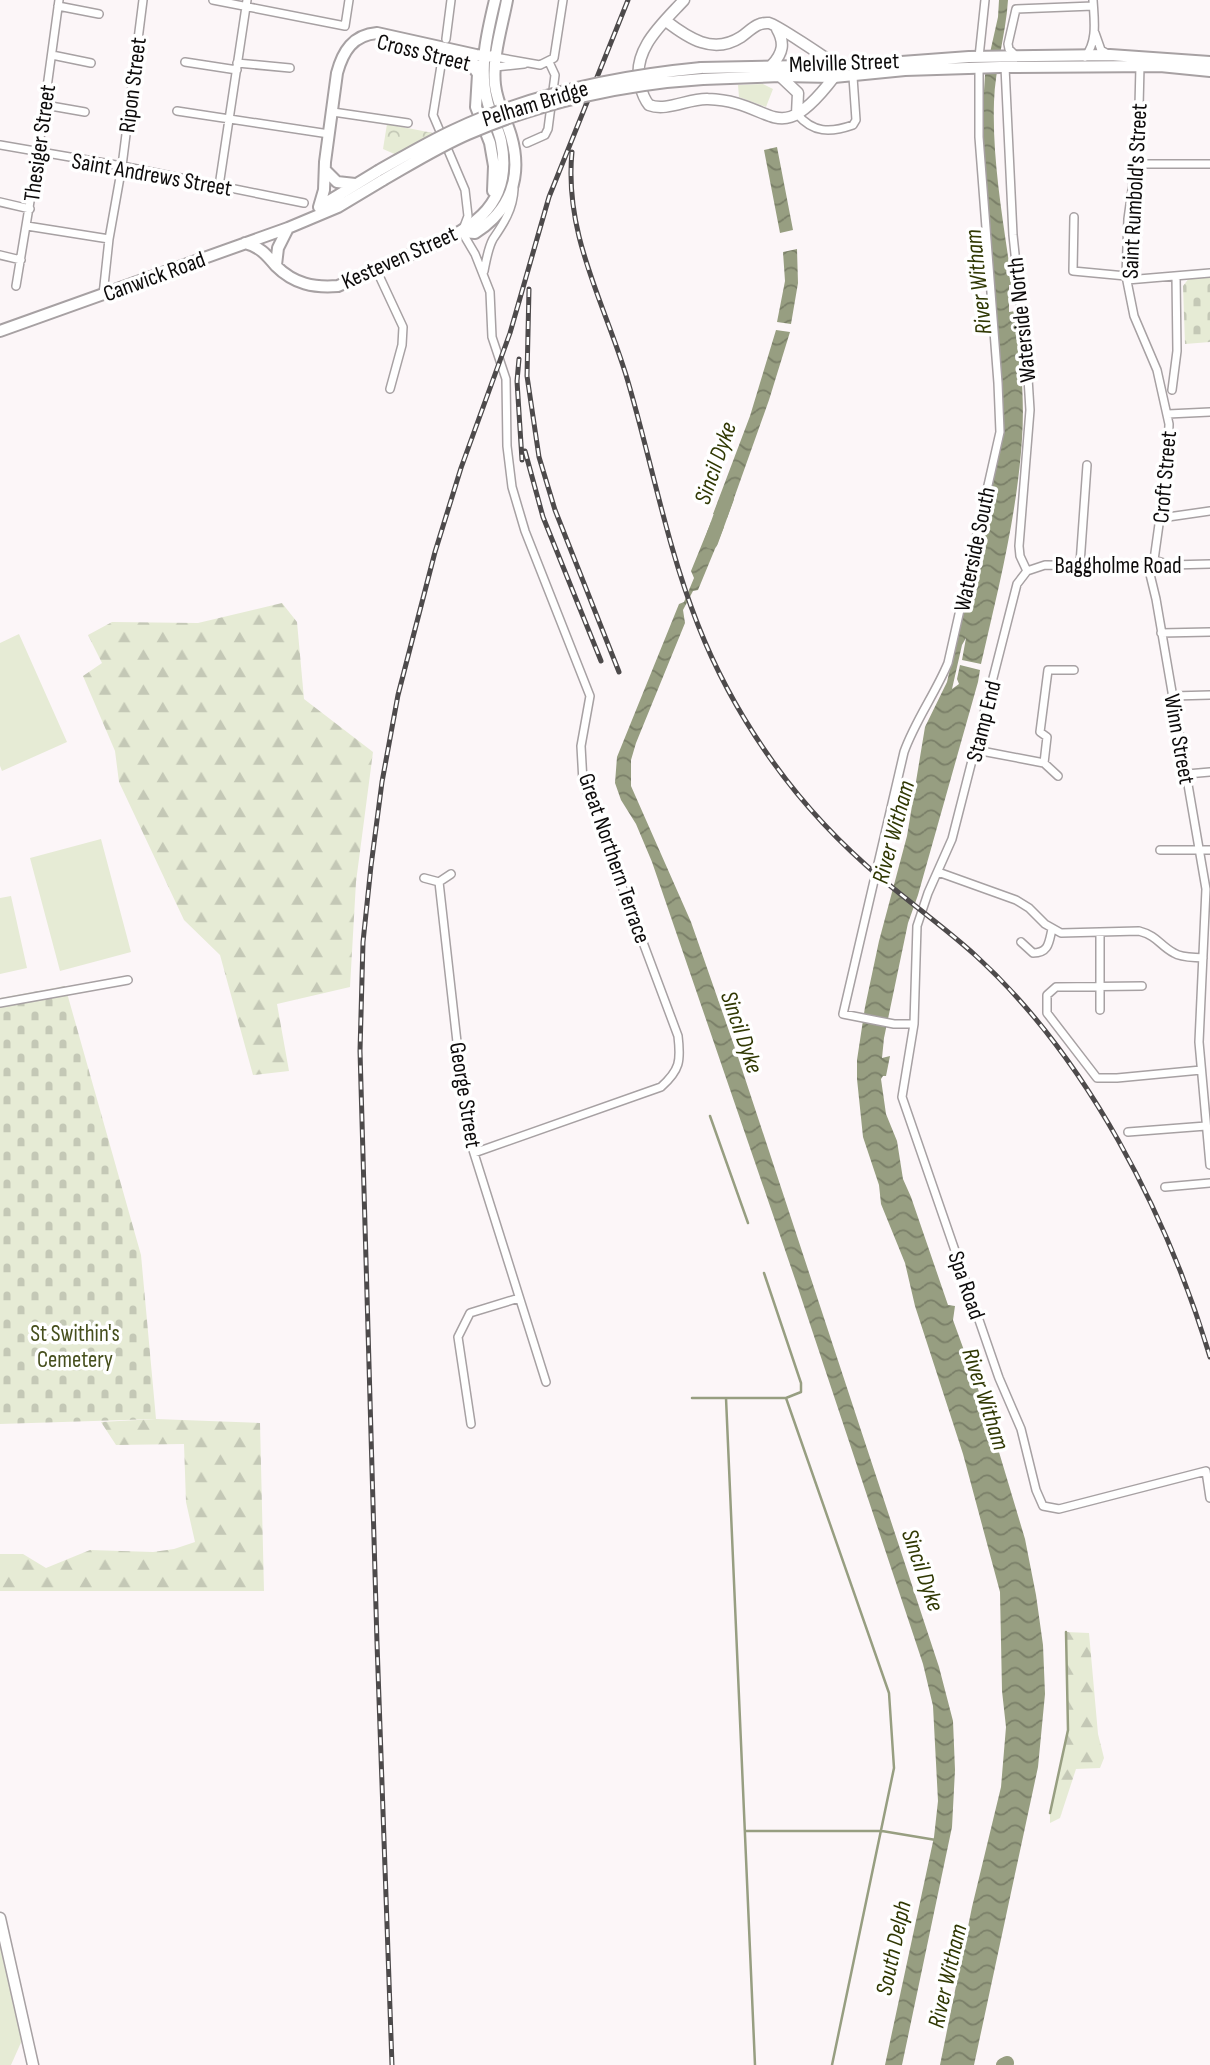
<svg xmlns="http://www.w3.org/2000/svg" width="1210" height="2065" font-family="'Sofia Sans Condensed',sans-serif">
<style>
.green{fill:#e6ebd5}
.forest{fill:url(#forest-firs)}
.cemetery{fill:url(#cemetery-stones)}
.park{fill:url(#park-crowns)}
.water{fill:url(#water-waves)}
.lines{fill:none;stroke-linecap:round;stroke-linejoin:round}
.stream{stroke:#979e81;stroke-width:2.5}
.river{stroke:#979e81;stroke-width:14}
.street-casing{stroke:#a7a1a3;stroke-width:10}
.secondary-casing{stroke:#a7a1a3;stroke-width:13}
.primary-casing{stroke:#a7a1a3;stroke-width:14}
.street{stroke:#fff;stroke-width:7}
.secondary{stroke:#fff;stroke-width:10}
.primary{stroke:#fff;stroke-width:10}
.rail-casing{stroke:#4d4a4b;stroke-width:5}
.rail{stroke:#fff;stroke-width:2.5;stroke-dasharray:8;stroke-linecap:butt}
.primary-bridge-casing{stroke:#a7a1a3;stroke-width:14;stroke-linecap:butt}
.primary-bridge{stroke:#fff;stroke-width:10}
.labels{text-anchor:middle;stroke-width:7;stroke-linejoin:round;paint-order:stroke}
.street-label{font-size:23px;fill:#0d0b0b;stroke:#fff}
.park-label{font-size:23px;fill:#464f1d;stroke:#fff}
.water-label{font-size:24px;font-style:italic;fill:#303803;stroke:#fff}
</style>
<defs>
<pattern id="forest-firs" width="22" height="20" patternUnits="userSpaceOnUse" patternTransform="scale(1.75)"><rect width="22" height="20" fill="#e6ebd5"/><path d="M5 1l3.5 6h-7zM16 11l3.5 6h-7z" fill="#c4c8b6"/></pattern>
<pattern id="cemetery-stones" width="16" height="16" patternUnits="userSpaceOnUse" patternTransform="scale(1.75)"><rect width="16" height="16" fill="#e6ebd5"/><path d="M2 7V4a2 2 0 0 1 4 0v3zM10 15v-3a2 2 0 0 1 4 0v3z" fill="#c4c8b6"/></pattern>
<pattern id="park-crowns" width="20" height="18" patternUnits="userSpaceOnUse" patternTransform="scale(1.75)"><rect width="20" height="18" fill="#e6ebd5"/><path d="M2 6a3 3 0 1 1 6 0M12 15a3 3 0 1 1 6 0" fill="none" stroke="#c4c8b6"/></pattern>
<pattern id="water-waves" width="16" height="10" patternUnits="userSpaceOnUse" patternTransform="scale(1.75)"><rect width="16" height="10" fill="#979e81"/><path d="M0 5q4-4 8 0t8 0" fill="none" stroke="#7a7f68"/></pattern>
</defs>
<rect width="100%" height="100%" fill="#fcf6f8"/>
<path class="green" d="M763,84L773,89L766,107L739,97L738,85Z
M19,634L67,742L2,771L0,766V643Z
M101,839L131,952L60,971L30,858Z
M11,896L27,968L0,974V898Z
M0,1945L23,2038L11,2065H0Z"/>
<path class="forest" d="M282,603L297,622L304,699L373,752L356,882L350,987L277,1004L289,1071L253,1075L220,955L184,920L119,782L115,751L83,676L102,663L88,635L112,622L198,623Z
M156,1419L260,1423L264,1591H0V1554H23L46,1568L90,1550L153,1552L174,1549L195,1542L186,1502L184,1444L116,1445L101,1422Z
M1066,1632L1089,1633L1098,1734L1104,1758L1100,1768L1076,1769L1060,1818L1050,1823V1813L1068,1730Z"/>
<path class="cemetery" d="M1210,276V342L1185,344L1183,286L1189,278Z
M65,986L141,1255L156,1419L0,1424V998Z"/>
<path class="park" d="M387,124L433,133V139L399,156L383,149Z"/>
<path class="water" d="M999,0H1008C1006,34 995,68 994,102C992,163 1004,224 1012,285H1009V312L1015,311C1020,354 1025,396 1022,439C1017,516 998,590 981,664L962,660L966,638L962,645L952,689L959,684L957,679L960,665L980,670L978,682L918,895L908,923L884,1038L882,1058L890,1056L886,1076H883L881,1079L886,1114L897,1141L903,1179L911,1197L948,1305L955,1306L953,1320L990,1422L1025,1539L1036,1595L1043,1645L1045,1694L1038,1767L974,2065H940L972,1907L1001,1787L1006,1727L1002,1691L1000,1592L963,1454L915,1306L905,1263L881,1204L879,1185L863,1137L857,1079V1060L865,1007L879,941L907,836L925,727L947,682L1002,440L1004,422L981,138L985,75L998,17Z
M777,147L793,230L780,233L764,150Z
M797,249L798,283L791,324L777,322L785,281L783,252Z
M776,330L790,332L769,400L727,518L713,514L750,416Z
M711,522L724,527L698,590L693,591L683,610L685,623L636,743L631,760V786L691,922L737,1054L939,1667L953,1721L955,1770L952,1827L902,2065H885L934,1837L938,1801L933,1706L923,1664L796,1282L652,862L636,824L621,800L615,783L617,757L679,604L684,602L694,578L691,571Z"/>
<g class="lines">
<path class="stream" d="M710,1116L748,1223
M692,1398H786L801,1392V1383L764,1273
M726,1398L755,2065
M786,1398L889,1693L894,1768L832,2065
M1050,1813L1068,1730L1066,1632
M745,1831H882L936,1840"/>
<path class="river" d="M711,542L727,498
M1003,2065L1007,2063"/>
<defs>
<path id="street" d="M213,0L345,26L349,0
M58,6L99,14
M1095,33L1101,50L1108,54
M446,39L451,0
M443,53L433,115L465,190L468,216L462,232L475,254L490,292L492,337L506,379L507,446L512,487L525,531L590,696L581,746L583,782L678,1036C681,1061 680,1070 661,1087L474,1153
M52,55L91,63
M1016,56L1009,49L1008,44L1016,9L1093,6
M495,57L540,65L554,58L563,0
M979,57L985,0
M1085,57C1098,41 1094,19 1093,0
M185,62L237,70
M237,63L290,68
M1140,66L1138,147L1128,219L1126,276L1134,316L1157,370L1169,424L1168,460L1154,560
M495,67L524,64
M1005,67L1013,235L1028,378L1030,410L1019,546L1020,556L1027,571
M45,105L85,112
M177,111L329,134
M333,112L408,123
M797,114C813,133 830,133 853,125L856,120L853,77
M527,143L545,135L548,129L555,75L549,62
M0,145L122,166L304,203
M1135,164H1210
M219,186L247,0
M0,202L30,209
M1074,217L1073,271L1126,276
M27,226L109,239
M0,255L21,260
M376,269L403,327L402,345L390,389
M484,271C486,261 488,248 493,239C504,223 513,209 514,189
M1127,280L1210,273
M16,286L38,153L59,0
M103,295L109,239L122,166L143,0
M1172,390L1177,351L1176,276
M1168,414L1210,412
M1161,518L1210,511
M1154,560L1148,566L1045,565L1027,571L1017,584L952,839L928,893L917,926L914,1024L902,1097L999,1378L1021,1429L1036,1490L1043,1506L1059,1509L1206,1471L1210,1498
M1154,560L1170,565L1210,564
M1080,564L1087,465
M1148,566L1156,599L1206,889L1199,1042L1210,1165
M1161,633L1210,632
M1173,696L1210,695
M976,750L1044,763L1058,776
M1044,763L1047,737L1040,732L1048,670H1074
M1187,774L1210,772
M1160,850H1210
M938,872L1016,900L1029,908L1045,924L1061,933L1139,931C1158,936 1159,945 1174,953C1182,958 1193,957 1203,958
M451,874L439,882L467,1131L546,1382
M424,878L439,882
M1100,933V1010
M1021,942L1033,953C1049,953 1049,942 1052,929
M1142,986L1056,987L1047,995V1013L1097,1078H1117L1201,1070
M0,1003L128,980
M914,1024H894L843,1014L904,752C915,721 935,694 948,663L1000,432L998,383L979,137V67
M1128,1132L1206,1126
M1165,1187L1210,1183
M471,1424L458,1337L470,1313L519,1298"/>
<path id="secondary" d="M684,0C663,23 631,50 640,85C642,93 644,99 649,105C667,112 689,98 708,99C775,101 776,153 834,77
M666,21C688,38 713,55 741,37C750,31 756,22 769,23C777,25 826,58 834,64
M772,65C783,53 785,43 777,29
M780,76L798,93L797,114
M0,1918L33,2065"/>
<path id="primary" d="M393,42L479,66
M472,65L478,74L476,107L490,143L494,166L493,191
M701,68L861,65L969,57L1110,55L1210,62
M703,79L780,76L834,77L905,70L1000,67L1160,66L1210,71
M325,170L337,182L355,184
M319,207L324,190L325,162L337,73C343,51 353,35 377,33L476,55L495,57
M319,207L378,171
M462,232L475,233C510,211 523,177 511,136C506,119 497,103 495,85C492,57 502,27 507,0
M245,243C260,247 266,254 276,266C294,284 314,288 338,286C363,275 388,264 412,254C466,232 515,210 501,141C498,127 490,114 487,100C479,67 487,33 495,0
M276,265L278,248L288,228
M0,331L288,228L338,207L383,180"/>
</defs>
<use href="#street" class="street-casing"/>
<use href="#secondary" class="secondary-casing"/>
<use href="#primary" class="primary-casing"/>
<use href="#street" class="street"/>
<use href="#secondary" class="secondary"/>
<use href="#primary" class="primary"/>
<defs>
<path id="rail" d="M572,152C564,233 603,300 626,375C651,458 666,544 698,625C716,671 740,715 768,755C800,801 839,843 882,879C913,905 945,928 975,955C1087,1057 1167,1214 1210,1357
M529,289L527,376L539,457L555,510L619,672
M519,359L517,381L522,460
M525,451L543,517L601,661
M392,2065L377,1643L360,1051L363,942L371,866L382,782L398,695L435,552L461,468L510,333L549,197L628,0"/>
</defs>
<use href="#rail" class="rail-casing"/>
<use href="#rail" class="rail"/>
<defs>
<path id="primary-bridge" d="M378,171C403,157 428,142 454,130C531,94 617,76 701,68
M383,180C411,164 438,147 468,134C541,102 624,84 703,79"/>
</defs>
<use href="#primary-bridge" class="primary-bridge-casing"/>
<use href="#primary-bridge" class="primary-bridge"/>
</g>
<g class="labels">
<g class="street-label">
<text transform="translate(424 52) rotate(14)" y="8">Cross Street</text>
<text transform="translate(844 62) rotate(-2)" y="8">Melville Street</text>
<text transform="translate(132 85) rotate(-83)" y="8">Ripon Street</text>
<text transform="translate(535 103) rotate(-17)" y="8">Pelham Bridge</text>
<text transform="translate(39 143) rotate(-82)" y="8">Thesiger Street</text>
<text transform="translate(152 174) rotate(10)" y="8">Saint Andrews Street</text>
<text transform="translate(1134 191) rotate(-87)" y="8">Saint Rumbold's Street</text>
<text transform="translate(399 257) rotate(-24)" y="8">Kesteven Street</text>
<text transform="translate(154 276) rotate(-20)" y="8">Canwick Road</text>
<text transform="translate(1021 320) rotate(-96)" y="8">Waterside North</text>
<text transform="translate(1164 477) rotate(-85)" y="8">Croft Street</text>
<text transform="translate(974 549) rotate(-78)" y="8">Waterside South</text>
<text x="1118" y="573">Baggholme Road</text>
<text transform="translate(983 721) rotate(-76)" y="8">Stamp End</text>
<text transform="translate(1180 739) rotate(80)" y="8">Winn Street</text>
<text transform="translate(615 858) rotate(71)" y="8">Great Northern Terrace</text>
<text transform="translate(466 1095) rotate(81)" y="8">George Street</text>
<text transform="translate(967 1285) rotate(71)" y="8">Spa Road</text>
</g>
<g class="park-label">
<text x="75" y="1341">St Swithin's<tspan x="75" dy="26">Cemetery</tspan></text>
</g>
<g class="water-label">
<text transform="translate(978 282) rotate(-96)" y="8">River Witham</text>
<text transform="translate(715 463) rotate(-71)" y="8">Sincil Dyke</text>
<text transform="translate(893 832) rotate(-75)" y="8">River Witham</text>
<text transform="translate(742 1032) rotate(71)" y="8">Sincil Dyke</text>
<text transform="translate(986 1399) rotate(72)" y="8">River Witham</text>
<text transform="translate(923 1570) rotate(71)" y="8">Sincil Dyke</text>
<text transform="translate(893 1948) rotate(-78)" y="8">South Delph</text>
<text transform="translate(947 1976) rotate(-77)" y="8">River Witham</text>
</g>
</g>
</svg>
